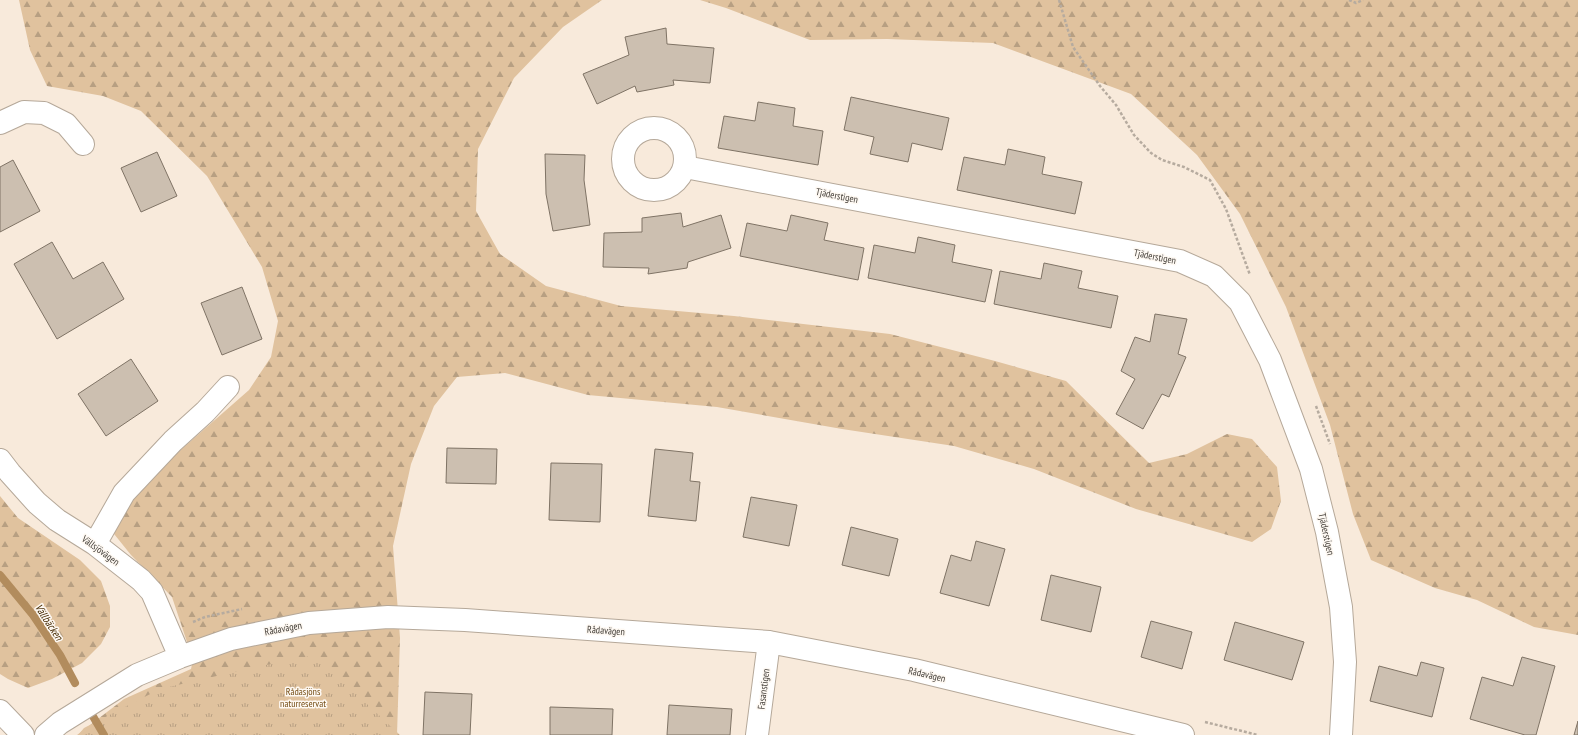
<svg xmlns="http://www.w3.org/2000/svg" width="1578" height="735" font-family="'PT Sans Narrow',sans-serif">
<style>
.forest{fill:url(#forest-firs)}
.park{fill:url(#park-tufts)}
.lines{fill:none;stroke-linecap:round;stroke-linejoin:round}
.stream{stroke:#b28c5d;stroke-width:8}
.building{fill:#ccbfb0;stroke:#7f7365}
.minor-casing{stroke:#b5a899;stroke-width:24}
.path{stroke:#b6ab9f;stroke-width:2.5;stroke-dasharray:3 2;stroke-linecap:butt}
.minor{stroke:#fff;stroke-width:22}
.labels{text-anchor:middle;stroke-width:3;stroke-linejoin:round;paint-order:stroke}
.street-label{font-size:10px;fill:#413c36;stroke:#fef9f3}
.park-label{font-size:10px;fill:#754e16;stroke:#fef9f3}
.water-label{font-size:11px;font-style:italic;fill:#452a02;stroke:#fef9f3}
</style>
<defs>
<pattern id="forest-firs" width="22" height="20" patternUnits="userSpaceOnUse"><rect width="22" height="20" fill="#e0c29e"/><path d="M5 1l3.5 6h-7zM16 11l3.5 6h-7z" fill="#b79f82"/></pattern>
<pattern id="park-tufts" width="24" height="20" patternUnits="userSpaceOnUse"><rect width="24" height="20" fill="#e0c29e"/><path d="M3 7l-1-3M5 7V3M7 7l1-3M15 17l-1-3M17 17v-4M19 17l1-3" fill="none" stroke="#b79f82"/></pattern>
</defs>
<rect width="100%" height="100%" fill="#f8eadb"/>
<path class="forest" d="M19,0H602L563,27L514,78L478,149L476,211L500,254L546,286L621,306L734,316L890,334L995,361L1066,381L1149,463L1187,454L1227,434L1252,439L1277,467L1281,501L1271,529L1252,542L1136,509L1034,469L954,446L842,429L717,407L588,395L505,373L457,377L434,406L411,464L393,546L400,638L397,735H77L124,699L191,669L193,660L172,597L131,555L102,519L249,390L271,357L278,321L262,267L207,176L141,111L103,96L47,86L30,50Z
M700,0H1578V635L1534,627L1477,600L1435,588L1371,560L1353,514L1330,425L1286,307L1240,214L1197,155L1131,94L993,43L887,39L810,40L726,8Z
M0,496L18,518L80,560L101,581L110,606V627L101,644L82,663L52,679L28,688L8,679L0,674Z"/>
<path class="park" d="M315,655L400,735H78L84,728L160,689L247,669Z"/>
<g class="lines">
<path class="stream" d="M0,575L33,615L60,655L75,683
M91,713L104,735"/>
</g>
<path class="building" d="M666,28L667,44L714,48L710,83L673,80L674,85L637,92L635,86L597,104L583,74L629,55L625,37Z
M851,97L949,118L942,150L912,143L908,162L870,154L874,137L844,130Z
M758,102L795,108L793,126L823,131L818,165L718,148L724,116L755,121Z
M1008,149L1045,157L1042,174L1082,182L1075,214L957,190L964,157L1005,165Z
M157,152L177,196L141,212L121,168Z
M545,154L585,155L584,180L590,225L553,231L546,194Z
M13,160L40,211L0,232V167Z
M681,213L683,227L721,215L731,248L688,262L687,268L648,274L649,268L603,267L604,233L642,232V218Z
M791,215L828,223L824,240L864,248L858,280L740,256L747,223L787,231Z
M918,237L955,245L952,262L992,270L985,302L868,278L874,245L915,253Z
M52,242L73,279L103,262L124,299L57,339L14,264Z
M1044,263L1082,271L1078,288L1118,296L1111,328L994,304L1000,271L1041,279Z
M242,287L262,339L222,355L201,303Z
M1155,314L1187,319L1178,354L1186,357L1169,397L1162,394L1143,429L1116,414L1135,379L1121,371L1135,337L1150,342Z
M131,359L158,401L106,436L78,394Z
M447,448L497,449L496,484L446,483Z
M655,449L693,453L690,481L700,482L696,521L648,516Z
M551,463L602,464L600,522L549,520Z
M751,497L797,505L789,546L743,537Z
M851,527L898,539L889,576L842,565Z
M976,541L1005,549L989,606L940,593L951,555L971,561Z
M1051,575L1101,587L1091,632L1041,620Z
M1151,621L1192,632L1182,669L1141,657Z
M1235,622L1304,642L1292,680L1224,660Z
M1522,657L1555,666L1536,735H1525L1470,719L1482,677L1513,686Z
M1421,662L1444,668L1432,717L1370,701L1379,666L1417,676Z
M425,692L472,694L470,735H423Z
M669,705L732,709L730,735H667Z
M550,707L613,709L612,735H550Z
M1578,721V735H1574Z"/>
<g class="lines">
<defs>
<path id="minor" d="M0,123L24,112L44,113L66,124L83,144
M623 159a31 31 0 1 1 62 0a31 31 0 1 1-62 0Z
M685,167L1180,261L1214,276L1240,302L1270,360L1311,469L1327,532L1341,607L1345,662L1341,735
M0,460L10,473L37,503L57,520L95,544L141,580L152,592L180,657
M95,544L124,493L173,441L205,412L228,387
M0,711L23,735
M46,735L60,723L137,675L180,657L231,639L309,623L388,617L465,620L769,642L914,670L1183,735
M757,735L769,642"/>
</defs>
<use href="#minor" class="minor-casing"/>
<path class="path" d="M1059,0L1073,47L1100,86L1116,105L1134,135L1151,153L1162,160L1184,167L1210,180L1226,209L1250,275
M1349,0L1356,3L1363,0
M1316,406L1330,444
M193,622L205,617L242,609
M1205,722L1258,735"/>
<use href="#minor" class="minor"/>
</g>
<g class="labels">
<g class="street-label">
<text transform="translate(837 195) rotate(11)" y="4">Tjäderstigen</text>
<text transform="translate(1155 256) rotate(11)" y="4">Tjäderstigen</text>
<text transform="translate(1327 534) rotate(78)" y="4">Tjäderstigen</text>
<text transform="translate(101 550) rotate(36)" y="4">Vällsjövägen</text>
<text transform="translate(283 628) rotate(-11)" y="4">Rådavägen</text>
<text transform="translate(606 630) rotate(4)" y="4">Rådavägen</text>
<text transform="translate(927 674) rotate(13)" y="4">Rådavägen</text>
<text transform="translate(763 689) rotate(-83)" y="4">Fasanstigen</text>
</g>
<g class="park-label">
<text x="303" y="695">Rådasjöns<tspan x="303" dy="12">naturreservat</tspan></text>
</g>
<g class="water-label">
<text transform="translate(49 622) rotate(57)" y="4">Vällbäcken</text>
</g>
</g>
</svg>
